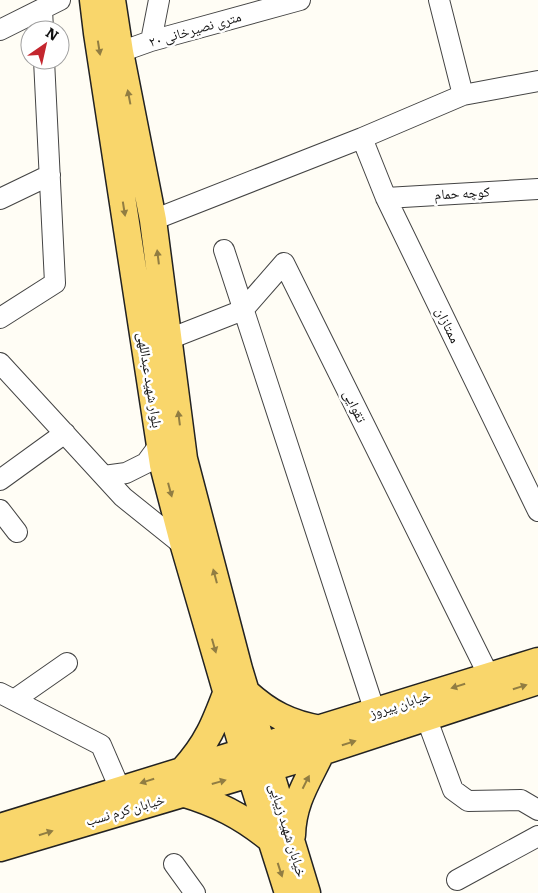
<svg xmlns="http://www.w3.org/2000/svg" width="538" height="893" font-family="Literata,'Noto Naskh Arabic',serif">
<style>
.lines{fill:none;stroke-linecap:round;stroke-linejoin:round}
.minor-casing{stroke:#444;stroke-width:22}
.major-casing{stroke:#222;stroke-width:29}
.minor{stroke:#fff;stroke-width:20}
.major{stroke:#f9d66b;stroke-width:26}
.oneway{fill:#917d42}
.labels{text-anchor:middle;stroke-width:5;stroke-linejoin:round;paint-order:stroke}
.street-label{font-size:14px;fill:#111;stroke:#fff}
</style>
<rect width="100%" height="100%" fill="#fffdf5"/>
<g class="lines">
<defs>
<path id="minor" d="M439,0L463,95
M42,9L43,30
M0,30L60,0
M151,41L159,0
M120,52L151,41L300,0
M362,138L386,198L538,511
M386,198L538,189
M0,199L50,175
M153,220L362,138L463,95L538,81
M224,250L375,712
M0,318L55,283L44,60
M169,339L243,310L284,263L489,676
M0,363L123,497L184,546
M104,476L126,473L146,463L160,444
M0,480L65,433
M0,510L17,532
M0,693L101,745L120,789
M14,700L67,663
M426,717L453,790L468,801L521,800L538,810
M174,864L195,893
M457,880L538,836"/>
<path id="major" d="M93,0L97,33L163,465L184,546L250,773L288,893
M112,0L120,52L153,220L184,459L239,669L307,893
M246,692C269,713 290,724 321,729
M183,770C207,744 215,723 227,691
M182,793C216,803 242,816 270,839
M0,827C179,771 359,718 538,661
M292,835C293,801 308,781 322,751
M0,848L300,759L538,681"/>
</defs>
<use href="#minor" class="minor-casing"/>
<use href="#major" class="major-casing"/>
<use href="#minor" class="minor"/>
<use href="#major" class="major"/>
</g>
<defs><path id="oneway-solid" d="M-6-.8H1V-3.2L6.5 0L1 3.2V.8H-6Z" transform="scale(1.25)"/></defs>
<g class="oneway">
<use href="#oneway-solid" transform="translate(99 48) rotate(81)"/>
<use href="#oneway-solid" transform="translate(129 97) rotate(-101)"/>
<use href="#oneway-solid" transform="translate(124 209) rotate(81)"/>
<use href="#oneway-solid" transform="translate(158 257) rotate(-97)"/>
<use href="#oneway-solid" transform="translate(179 418) rotate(-97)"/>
<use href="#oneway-solid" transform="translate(170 490) rotate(75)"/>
<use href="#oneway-solid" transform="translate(215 576) rotate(-105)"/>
<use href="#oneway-solid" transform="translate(214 646) rotate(74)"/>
<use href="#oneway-solid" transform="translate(458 686) rotate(163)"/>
<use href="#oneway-solid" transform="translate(520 687) rotate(-18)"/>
<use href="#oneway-solid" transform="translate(349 743) rotate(-18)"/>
<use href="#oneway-solid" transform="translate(147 781) rotate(163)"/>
<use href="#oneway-solid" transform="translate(219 782) rotate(-16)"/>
<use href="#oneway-solid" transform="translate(306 782) rotate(-63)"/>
<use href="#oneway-solid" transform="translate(46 833) rotate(-18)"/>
<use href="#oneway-solid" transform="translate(280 870) rotate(72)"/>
</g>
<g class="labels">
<g class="street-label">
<text transform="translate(195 29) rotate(-16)" y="5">۲۰ متری نصیرخانی</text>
<text transform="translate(462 193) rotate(-3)" y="5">کوچه حمام</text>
<text transform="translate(448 325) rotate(64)" y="5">ممتازان</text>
<text transform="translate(150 380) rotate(81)" y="5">بلوار شهید عبداللهی</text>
<text transform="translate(355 406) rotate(64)" y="5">تقوایی</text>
<text transform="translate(400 704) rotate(-18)" y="5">خیابان پیروز</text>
<text transform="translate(125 810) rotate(-16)" y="5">خیابان کرم نسب</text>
<text transform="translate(288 830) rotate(73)" y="5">خیابان شهید زیبایی</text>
</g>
</g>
<g transform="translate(45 45) rotate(34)"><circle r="24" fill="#ffffff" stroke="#a0a0a0"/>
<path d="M0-4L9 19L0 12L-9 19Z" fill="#c4262e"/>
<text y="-8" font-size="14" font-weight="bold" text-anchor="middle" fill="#111111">N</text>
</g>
</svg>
